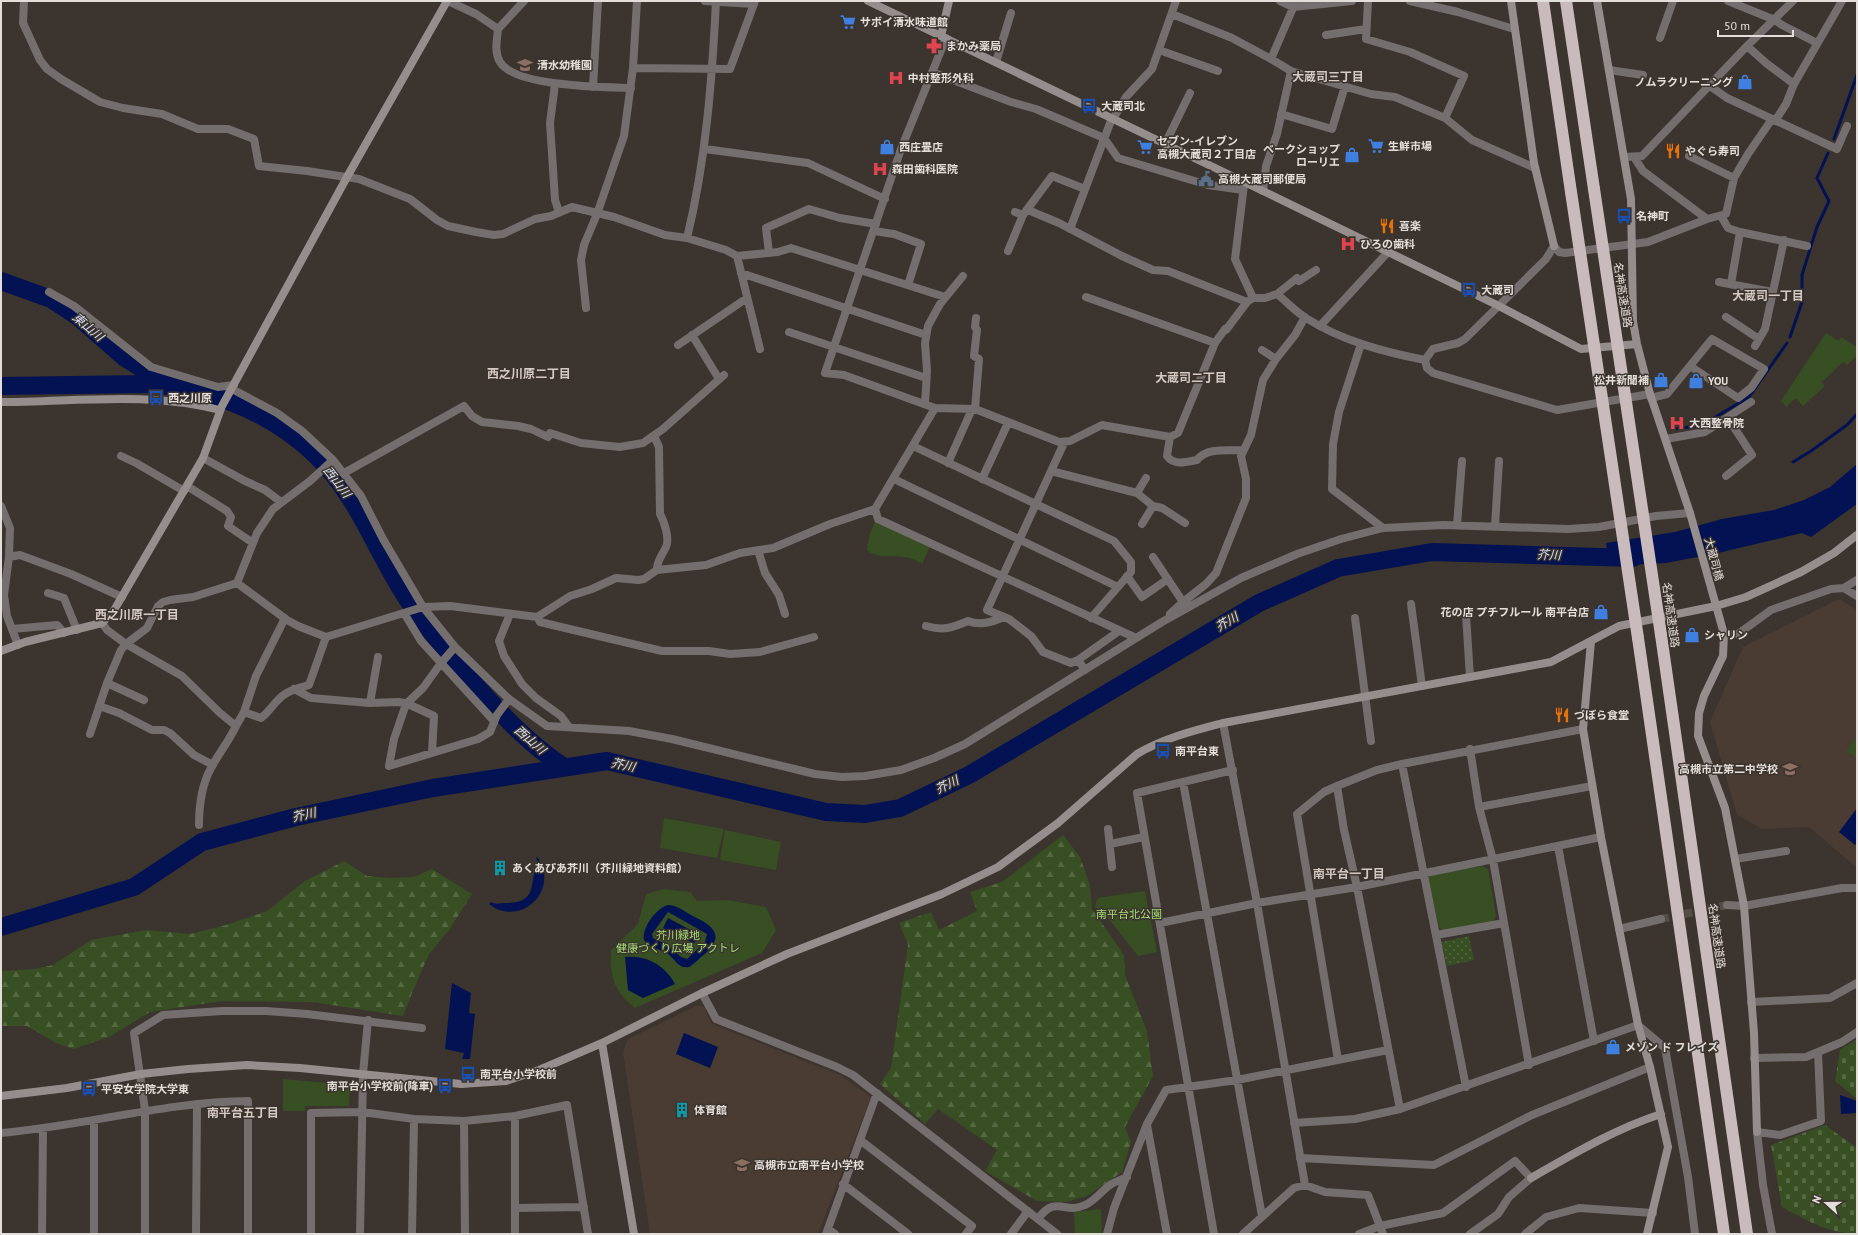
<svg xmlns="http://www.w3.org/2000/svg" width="1858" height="1235" font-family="'PT Sans','Noto Sans JP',sans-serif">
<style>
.built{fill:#4a3c32}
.grass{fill:url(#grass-dots)}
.forest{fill:url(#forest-firs)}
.cemetery{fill:url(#cemetery-stones)}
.park{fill:#374f23}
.water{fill:#031253;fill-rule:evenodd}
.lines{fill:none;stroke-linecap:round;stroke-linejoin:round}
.stream{stroke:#031253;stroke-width:3}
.river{stroke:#031253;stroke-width:18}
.street-tunnel{stroke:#554e48;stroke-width:8;stroke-dasharray:8 4;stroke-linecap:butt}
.street{stroke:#746e6e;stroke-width:8}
.secondary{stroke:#968d8d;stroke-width:8}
.highway{stroke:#c9bbbb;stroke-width:12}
.highway-bridge{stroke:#c9bbbb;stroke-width:12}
.labels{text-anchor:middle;stroke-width:3;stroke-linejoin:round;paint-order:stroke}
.poi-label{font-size:11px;font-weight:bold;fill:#e4deda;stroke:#3c342e;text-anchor:start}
.street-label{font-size:11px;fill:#e4deda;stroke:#3c342e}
.park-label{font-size:11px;fill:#a5de75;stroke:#3c342e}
.neighbourhood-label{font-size:12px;font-weight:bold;fill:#d5cac3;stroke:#3c342e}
.water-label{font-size:12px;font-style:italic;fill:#d7e1f6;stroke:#3c342e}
</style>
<defs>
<pattern id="grass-dots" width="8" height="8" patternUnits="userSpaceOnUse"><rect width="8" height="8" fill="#374f23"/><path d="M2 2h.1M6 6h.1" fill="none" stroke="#546842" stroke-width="1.8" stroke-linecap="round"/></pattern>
<pattern id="forest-firs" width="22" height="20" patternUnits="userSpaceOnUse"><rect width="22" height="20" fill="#374f23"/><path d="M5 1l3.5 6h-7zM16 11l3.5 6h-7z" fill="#546842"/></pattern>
<pattern id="cemetery-stones" width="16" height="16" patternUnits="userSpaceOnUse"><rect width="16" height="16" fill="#374f23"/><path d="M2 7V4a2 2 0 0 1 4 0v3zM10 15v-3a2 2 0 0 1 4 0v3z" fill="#546842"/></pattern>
</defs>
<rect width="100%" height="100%" fill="#3c342e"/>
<path class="built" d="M1839,599L1857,610V868L1809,827L1762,829L1737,815L1710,722L1743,647Z
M698,1005L704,1007L712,1024L840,1075L871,1097L818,1234H650L623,1052L628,1039Z"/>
<path class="grass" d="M1469,936L1474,960L1447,966L1441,942Z"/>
<path class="forest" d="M1063,835L1080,857L1090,885L1092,909L1124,955L1125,975L1147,1031L1153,1076L1125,1127L1131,1142L1122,1172L1087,1196L1066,1202L1037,1201L985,1171L997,1150L938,1109L925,1124L880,1084L891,1068L908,944L899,923L931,912L939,930L977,911L970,892L1002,882Z
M344,861L367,876L390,878L414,877L432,869L472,894L449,930L429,954L412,993L403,1016L312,1002L222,1001L150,1012L109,1037L73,1049L56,1043L27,1026H1V971L34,969L53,965L91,940L146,930L190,934L226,925L267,911L305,881Z"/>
<path class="cemetery" d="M1857,1039V1099L1835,1081L1840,1050Z
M1825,1125L1857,1148V1234C1830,1234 1806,1220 1782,1207L1771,1145Z"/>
<path class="park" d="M1826,333L1839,341L1841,337L1857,347V356L1847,365L1843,362L1822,382L1825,386L1803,406L1796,398L1786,407L1781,401Z
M875,521L930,547L922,564C917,561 911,557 904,557C892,555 877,559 867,550L869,536Z
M1857,737V758L1846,751Z
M664,818L724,829L717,858L660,848Z
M725,830L781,842L776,870L720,860Z
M1482,866L1488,869L1496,916L1493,921L1444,931L1439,927L1428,878L1430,875Z
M663,889L690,892L697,901L728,900L766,907L776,930L762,953L635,1008C613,991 610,976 611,950L638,924L646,894Z
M1145,891L1157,952L1138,956L1104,913L1095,907L1097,898Z
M283,1079L350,1085L349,1106H305V1111H283Z
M1101,1209L1102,1234H1075L1074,1212Z"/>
<path class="water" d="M1857,464V504L1811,537L1802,533L1718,553L1666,563L1610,566L1606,543L1675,532L1722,519L1774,510L1804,500L1830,487Z
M1857,808V842L1855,845L1839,832Z
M537,857C561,889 521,929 489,904L491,902C496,905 500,903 506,903C540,903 528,881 538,862L536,858Z
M668,905C676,905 684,911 691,915C709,924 727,933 706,953C700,957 695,964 689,967C678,969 676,960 668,954C661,949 649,948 644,940C641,929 657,907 668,905ZM668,912L707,934L705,942L687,959L681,957L669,946L653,938L652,934Z
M668,918L700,935L694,944L663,928Z
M625,957C646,955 665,965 675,984L643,998L628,990Z
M452,983L471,993L469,1013L475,1014L470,1059H462L464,1053L445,1049Z
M684,1033L718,1047L710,1068L676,1054Z
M1840,1095L1857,1101V1113L1841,1114Z"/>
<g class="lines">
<path class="stream" d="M1834,139L1857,75
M1790,337L1802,302V275L1817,227L1829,201L1817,178L1828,153
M1675,429L1702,425L1749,397L1787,343
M1793,462L1811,451L1847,425L1857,414"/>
<path class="river" d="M1,281L51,299L77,316L125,358L168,385
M1,386L145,384C227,389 305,426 350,498C372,532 387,570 410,603C427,628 447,651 466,674C496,709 526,742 564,767
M1,927L134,887L202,842L296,817L433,788L607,761L826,812L865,814L900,808L969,775L1259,603L1338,568L1432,552L1633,558"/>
<path class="street-tunnel" d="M1661,919L1727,905"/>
<path class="street" d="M24,1L23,23L40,60L47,69L61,79L100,102L123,108L162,114L198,129H228L254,139L259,166L307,171L359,179L410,199L437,220L448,226L476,232L494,235L503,234L535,219L551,216L572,207L614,217L665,235L687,238L726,250L737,256L760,349
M448,1L476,14L498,29C497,40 494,52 500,62C515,87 604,87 631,88
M705,1L754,4
M1280,1L1293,7L1352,1
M1296,1L1271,59L1291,71L1371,94L1395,97L1445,118L1472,140L1535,168
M1368,1L1366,39L1410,52L1464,76L1445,118
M1410,1L1458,12L1514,29
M1728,1L1775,20L1782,25L1817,43
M1172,14L1232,38L1271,59
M498,29L524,1
M1326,35L1366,29
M946,38L901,149L825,373L844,375L935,408L975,409L1059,442L1070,441L1102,425L1170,437L1178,433L1215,343L1225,329L1226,330L1247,302L1253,298H1265L1277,294L1297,278L1299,281L1316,270
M1660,38L1673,1
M1747,46L1766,63L1794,84
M1159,50L1218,71
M996,62L1011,13
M633,68L730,69L755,1
M1609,70L1643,75
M932,72L1011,102L1036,109L1104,138L1118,158L1208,185L1243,190
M555,84L550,123L555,200L559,212
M1710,86L1727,98L1837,149L1847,126
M593,87L598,1
M1281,114L1332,129L1345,86
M1113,119L1126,97L1152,69L1176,1
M1775,121L1786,104L1794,84L1842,1
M1165,144L1190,93
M705,149L808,163L885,199
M1689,156L1734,178
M1624,157L1642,156L1747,46L1793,1
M1634,157L1643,171L1707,219
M1244,185L1235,259L1253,298
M1263,191L1266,166L1277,134L1291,71
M1028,210L1059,223L1122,256L1153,270L1168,271L1247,302
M1015,212L1023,215
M1721,216L1728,228L1740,232L1807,246
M1070,229L1112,118
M874,231L894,234L921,244L908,285
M687,238C706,160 712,81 716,1
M1008,251L1023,215L1052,176L1085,189
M769,253L766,228L809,209L840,218L876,224
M737,256L778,252L791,248L945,297
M741,273L926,335
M1719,282L1772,292
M1731,284L1740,232
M49,292L74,306L151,367L218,387L234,385
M1277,294C1287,302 1296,312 1306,318C1342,341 1384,352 1425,360
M1086,297L1215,343
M586,308L581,260L584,245L597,214L624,136L633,68L637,1
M1726,317L1759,339
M1320,326L1388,252
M789,332L926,378
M692,335L719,379
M1361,344L1339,412L1333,444L1332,489L1383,528
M678,345L747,298
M1755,346L1765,329L1784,240
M1262,350L1276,359
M232,389L277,413L302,431L333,460L361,496L383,539L423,607L455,647L509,699L547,726L629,731L672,739L815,774L842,777L865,776L901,770L934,758L965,744L1162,622L1241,578L1297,554L1341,539L1383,528L1443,525L1568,529L1599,527L1656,516L1690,513
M1650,394L1557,410L1433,373L1427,368L1425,360L1433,349L1458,343L1465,339L1546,259L1554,246L1559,252L1565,253L1648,242L1707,219L1726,214L1734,178L1748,154L1772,119
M1651,398L1667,394L1712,339L1764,369L1751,388L1738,398L1690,366
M925,404L927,371L925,343L928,326L940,304L963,276
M975,409L979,359L974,356L977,330L975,327L976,318
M654,436L659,447L660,514C664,521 670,539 666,547C662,556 657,560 657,570
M1170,437L1167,456C1174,466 1186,462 1197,460C1207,447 1228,451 1243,450
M1666,439L1705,432L1751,402
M1064,443L987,610L1009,619L1031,636L1043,652L1071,663L1078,660L1085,670
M913,446L1114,541L1131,562V572L1091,618
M121,456L136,463L184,491
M203,458L245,481L265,490L281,502
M948,463L972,409
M1051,471L1137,493L1153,506L1162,508L1185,523
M344,473L464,406L472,416L482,422L518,426L531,429L548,437L550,433L581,443L620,447L643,443L663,429L724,375
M1726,476L1752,455L1728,418
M894,479L1118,587
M982,479L1008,423
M187,486L227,511L231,517L228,526L253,543
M1137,493L1146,478
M1,506L10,528L9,557L4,595L7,616L18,645
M875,509L878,519L1136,638
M1142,524L1153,506
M1457,525L1462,461
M1495,526L1499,461
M758,550L765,573L779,595L785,614
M9,557L20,555L71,574L122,597
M1153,557L1183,602
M1127,576L1142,597L1168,579
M237,583L287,620L298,626L326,637
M1844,588L1857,580
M48,593L64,598L77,630
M1411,604L1422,686
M404,613L421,641L494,721
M510,614L499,641L504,656L522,684L536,698L561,716L569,727
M1170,614L1183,602L1206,584L1216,573L1246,498V479L1241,456L1251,435L1263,380L1276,359L1295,335L1305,317
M1466,615L1470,677
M537,617L540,622L662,651H709L730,654L760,652L814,637
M1355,618L1371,741
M102,623L107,630L126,644L182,676L220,713L236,726L244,712L261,718C268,713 272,706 278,700C286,691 298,688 309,685L326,637L423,607L450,606L537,617L570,596L592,589L616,578L638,580L644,579L657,570L706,565L740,553L773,548L830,524L875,509L935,408
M926,626C944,631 951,628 968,621C980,626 992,622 1004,617
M12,629L57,625L64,633
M1724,634H1738L1771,610L1831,589L1844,588L1857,596
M455,647L441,663L423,688L406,704L394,739L389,766L478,739L490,732L497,715L509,699
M1078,660L1119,631
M107,683L144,700
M294,689L311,698L370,703L399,702L408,704L434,716L432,752
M370,703L378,657
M99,706L119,713L152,730H164L170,733L194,755L213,765
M244,712L256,676L285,618
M1223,723L1257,903L1305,1185
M90,734L107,683L121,650L126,644L147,628L158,606L163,602L170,600L193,597L237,583L257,533L273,509L310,481L333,460
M1470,749L1479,807L1493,860L1529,1065
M1402,764L1466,1087
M1183,782L1262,1216
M1337,786L1324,792L1297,814L1338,1060
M1479,807L1592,786
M199,825C199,805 201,786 211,768C219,753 229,741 236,726
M1108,829L1112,867
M1110,844L1144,837
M1558,846L1594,1041
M1735,859L1786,851
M1727,905L1744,906L1842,888H1857
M1160,923L1257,903L1357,887L1601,837
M1619,929L1661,919
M1436,935L1504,923
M702,993L716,1019L837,1067L853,1075L1057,1234
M1751,1002L1830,998L1857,983
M1754,1058L1806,1057L1842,1042L1857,1032
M1400,1109L1357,887L1344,830L1337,786L1377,770L1402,764L1583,729
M515,1116V1234
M94,1121V1234
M464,1121L465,1234
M1294,1123L1355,1119L1400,1109L1638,1025L1665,1048L1688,1177L1695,1234
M1147,1125L1167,1234
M1,1133C84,1126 164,1102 248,1101V1234
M860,1140L972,1226L966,1234
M1300,1158L1434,1165L1532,1115L1650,1067
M843,1184L908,1234
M515,1208L584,1207
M1038,1219C1056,1194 1064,1215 1085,1205C1095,1201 1101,1191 1110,1185C1114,1182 1121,1180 1127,1177
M828,1229L835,1234
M42,1234L43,1129
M145,1234V1110L134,1033L163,1015L222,1011H266L307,1014L422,1028
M196,1234L197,1104
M311,1234V1113L362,1112L414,1119L464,1121L515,1116L567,1105L588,1234
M360,1234L363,1074L368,1020
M412,1234L414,1119
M826,1234L877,1093
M1011,1234L1028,1211
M1107,1234L1114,1208L1147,1124L1166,1090L1237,1080L1388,1050
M1214,1234L1137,793L1233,770
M1243,1234L1294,1188L1305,1185L1325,1192L1368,1195L1383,1234
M1359,1234L1380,1226L1443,1213L1515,1161L1531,1178L1509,1197L1498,1214L1470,1234
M1525,1234L1546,1217L1579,1208L1653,1213
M1772,1234L1763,1185L1757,1132L1780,1135L1821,1121L1818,1052"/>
<path class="secondary" d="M868,1L1263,191L1499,306L1581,349L1637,344
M1511,1L1534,163L1554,246
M1597,1L1631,199L1633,321L1637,344L1650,394L1690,513L1724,634L1723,656L1704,696L1699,713L1698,736L1725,808L1744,906L1754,1033L1757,1132
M941,36L949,1
M1,402C74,402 148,391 220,410
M1591,642L1583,729L1601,837L1638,1025L1650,1067L1668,1147L1647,1234
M1,651L25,642L102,623L113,612L203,458L222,406L347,177L447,1
M602,1043L634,1234
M1,1096L67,1088L141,1074L188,1069L247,1065L300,1068L461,1084L506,1081L539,1070L602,1043L702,993L787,954L942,894L998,867L1058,823L1137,754C1164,738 1193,731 1223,723L1551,662L1619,626L1716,606L1746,597L1801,572L1834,553L1857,535
M1531,1178C1573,1154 1615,1129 1661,1114"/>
<path class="highway" d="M1543,1L1571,192
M1566,1L1594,189
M1661,635L1747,1234
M1638,638L1724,1234"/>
<path class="highway-bridge" d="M1594,189L1661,635
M1571,192L1638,638"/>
</g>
<defs>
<symbol id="supermarket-bare" viewBox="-9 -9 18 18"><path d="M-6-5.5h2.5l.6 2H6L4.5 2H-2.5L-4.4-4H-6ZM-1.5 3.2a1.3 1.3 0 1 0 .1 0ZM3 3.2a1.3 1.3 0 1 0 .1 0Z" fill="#3f7fe0" stroke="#3c342e" stroke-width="2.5" paint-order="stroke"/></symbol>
<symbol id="pharmacy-bare" viewBox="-9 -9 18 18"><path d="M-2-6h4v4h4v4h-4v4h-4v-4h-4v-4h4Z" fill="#e0444e" stroke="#3c342e" stroke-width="2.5" paint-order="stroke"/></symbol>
<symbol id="school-bare" viewBox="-9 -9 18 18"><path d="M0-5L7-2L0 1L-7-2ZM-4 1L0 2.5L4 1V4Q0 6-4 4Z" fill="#8d6e63" stroke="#3c342e" stroke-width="2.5" paint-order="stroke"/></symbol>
<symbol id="hospital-bare" viewBox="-9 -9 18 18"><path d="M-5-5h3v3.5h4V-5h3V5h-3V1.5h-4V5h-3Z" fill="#e0444e" stroke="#3c342e" stroke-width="2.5" paint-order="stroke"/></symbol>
<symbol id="shop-bare" viewBox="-9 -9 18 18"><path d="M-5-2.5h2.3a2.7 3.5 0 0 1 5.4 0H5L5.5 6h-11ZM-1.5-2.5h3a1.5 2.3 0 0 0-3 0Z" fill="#3f7fe0" stroke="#3c342e" stroke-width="2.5" paint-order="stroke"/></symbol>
<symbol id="bus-bare" viewBox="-9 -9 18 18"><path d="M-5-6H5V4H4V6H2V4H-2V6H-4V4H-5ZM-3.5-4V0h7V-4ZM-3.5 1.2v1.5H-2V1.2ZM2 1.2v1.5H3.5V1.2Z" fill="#1a4fb4" stroke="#3c342e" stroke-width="2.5" paint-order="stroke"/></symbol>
<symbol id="restaurant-bare" viewBox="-9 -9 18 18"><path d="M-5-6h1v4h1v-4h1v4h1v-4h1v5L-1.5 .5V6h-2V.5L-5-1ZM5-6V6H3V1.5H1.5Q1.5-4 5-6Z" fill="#e8710a" stroke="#3c342e" stroke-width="2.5" paint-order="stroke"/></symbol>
<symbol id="civic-bare" viewBox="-9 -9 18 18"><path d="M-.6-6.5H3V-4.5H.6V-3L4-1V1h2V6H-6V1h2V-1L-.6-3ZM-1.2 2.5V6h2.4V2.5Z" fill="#5c6f8a" stroke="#3c342e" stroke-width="2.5" paint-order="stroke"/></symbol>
<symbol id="building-bare" viewBox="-9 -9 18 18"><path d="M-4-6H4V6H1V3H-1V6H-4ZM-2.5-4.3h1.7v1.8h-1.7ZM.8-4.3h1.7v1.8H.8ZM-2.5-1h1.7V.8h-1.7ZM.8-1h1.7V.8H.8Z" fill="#0f9aa8" stroke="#3c342e" stroke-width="2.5" paint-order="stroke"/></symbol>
</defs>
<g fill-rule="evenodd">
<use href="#supermarket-bare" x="837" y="11" width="22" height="22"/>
<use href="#pharmacy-bare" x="923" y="35" width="22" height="22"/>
<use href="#school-bare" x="514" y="54" width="22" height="22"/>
<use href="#hospital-bare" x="885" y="67" width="22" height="22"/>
<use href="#shop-bare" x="1734" y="71" width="22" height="22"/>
<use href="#bus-bare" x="1078" y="95" width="22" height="22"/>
<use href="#supermarket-bare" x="1365" y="135" width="22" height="22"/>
<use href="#shop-bare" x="876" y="136" width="22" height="22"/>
<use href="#supermarket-bare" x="1134" y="136" width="22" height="22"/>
<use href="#restaurant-bare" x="1662" y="140" width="22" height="22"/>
<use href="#shop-bare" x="1341" y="144" width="22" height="22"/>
<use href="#hospital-bare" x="869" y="158" width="22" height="22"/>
<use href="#civic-bare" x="1195" y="168" width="22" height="22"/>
<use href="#bus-bare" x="1613" y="205" width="22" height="22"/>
<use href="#restaurant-bare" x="1376" y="215" width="22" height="22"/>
<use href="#hospital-bare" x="1337" y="233" width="22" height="22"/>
<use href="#bus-bare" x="1458" y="279" width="22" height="22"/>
<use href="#shop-bare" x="1650" y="369" width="22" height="22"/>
<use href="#shop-bare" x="1685" y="370" width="22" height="22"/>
<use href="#bus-bare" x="145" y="387" width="22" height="22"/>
<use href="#hospital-bare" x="1666" y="412" width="22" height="22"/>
<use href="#shop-bare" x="1590" y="601" width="22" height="22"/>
<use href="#shop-bare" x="1681" y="624" width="22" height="22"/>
<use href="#restaurant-bare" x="1551" y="704" width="22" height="22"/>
<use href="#bus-bare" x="1152" y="740" width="22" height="22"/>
<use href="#school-bare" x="1779" y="758" width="22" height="22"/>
<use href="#building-bare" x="489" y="857" width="22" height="22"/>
<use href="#shop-bare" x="1602" y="1036" width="22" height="22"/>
<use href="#bus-bare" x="457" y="1063" width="22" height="22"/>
<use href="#bus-bare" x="434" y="1075" width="22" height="22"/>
<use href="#bus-bare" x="78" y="1078" width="22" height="22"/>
<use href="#building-bare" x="671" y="1099" width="22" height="22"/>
<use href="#school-bare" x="731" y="1154" width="22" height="22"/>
</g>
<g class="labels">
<g class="poi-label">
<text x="860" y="26">サボイ清水味道館</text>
<text x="946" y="50">まかみ薬局</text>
<text x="537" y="69">清水幼稚園</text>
<text x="908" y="82">中村整形外科</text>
<text x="1733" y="86" text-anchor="end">ノムラクリーニング</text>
<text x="1101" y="110">大蔵司北</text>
<text x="1157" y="145">セブン-イレブン<tspan x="1157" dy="13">高槻大蔵司２丁目店</tspan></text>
<text x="1388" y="150">生鮮市場</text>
<text x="899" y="151">西庄畳店</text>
<text x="1340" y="153" text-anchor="end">ベークショップ<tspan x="1340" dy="13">ローリエ</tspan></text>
<text x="1685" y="155">やぐら寿司</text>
<text x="892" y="173">森田歯科医院</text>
<text x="1218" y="183">高槻大蔵司郵便局</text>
<text x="1636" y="220">名神町</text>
<text x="1399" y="230">喜楽</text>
<text x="1360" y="248">ひろの歯科</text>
<text x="1481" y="294">大蔵司</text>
<text x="1649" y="384" text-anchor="end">松井新聞補</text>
<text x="1708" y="385">YOU</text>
<text x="168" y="402">西之川原</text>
<text x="1689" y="427">大西整骨院</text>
<text x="1589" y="616" text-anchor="end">花の店 プチフルール 南平台店</text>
<text x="1704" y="639">シャリン</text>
<text x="1574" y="719">づぼら食堂</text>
<text x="1175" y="755">南平台東</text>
<text x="1778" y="773" text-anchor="end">高槻市立第二中学校</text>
<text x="512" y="872">あくあぴあ芥川（芥川緑地資料館）</text>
<text x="1625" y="1051">メゾン ド フレイズ</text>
<text x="480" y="1078">南平台小学校前</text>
<text x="433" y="1090" text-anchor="end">南平台小学校前(降車)</text>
<text x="101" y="1093">平安女学院大学東</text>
<text x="694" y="1114">体育館</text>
<text x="754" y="1169">高槻市立南平台小学校</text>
</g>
<g class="street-label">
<text transform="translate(1623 295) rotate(81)" y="4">名神高速道路</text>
<text transform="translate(1714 559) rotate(75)" y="4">大蔵司橋</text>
<text transform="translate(1671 615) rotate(82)" y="4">名神高速道路</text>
<text transform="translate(1717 936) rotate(82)" y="4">名神高速道路</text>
</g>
<g class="park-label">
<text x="1129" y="918">南平台北公園</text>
<text x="678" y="939">芥川緑地<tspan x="678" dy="13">健康づくり広場 アクトレ</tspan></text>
</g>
<g class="neighbourhood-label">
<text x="1328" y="81">大蔵司三丁目</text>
<text x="1768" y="300">大蔵司一丁目</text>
<text x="529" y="378">西之川原二丁目</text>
<text x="1191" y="382">大蔵司二丁目</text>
<text x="137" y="619">西之川原一丁目</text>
<text x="1349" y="878">南平台一丁目</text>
<text x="243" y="1117">南平台五丁目</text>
</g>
<g class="water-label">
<text transform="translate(88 327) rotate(40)" y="4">東山川</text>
<text transform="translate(337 482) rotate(52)" y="4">西山川</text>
<text transform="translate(1549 555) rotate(2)" y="4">芥川</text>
<text transform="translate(1227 622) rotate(-31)" y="4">芥川</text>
<text transform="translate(530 740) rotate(41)" y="4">西山川</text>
<text transform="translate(623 765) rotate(12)" y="4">芥川</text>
<text transform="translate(947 785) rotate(-26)" y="4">芥川</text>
<text transform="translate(304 815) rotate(-13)" y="4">芥川</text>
</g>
</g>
<rect width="1858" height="1235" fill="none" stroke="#e4deda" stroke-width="4"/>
<g transform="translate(1826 1203) rotate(291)" stroke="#3c342e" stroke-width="3" paint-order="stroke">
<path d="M0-3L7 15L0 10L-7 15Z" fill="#e4deda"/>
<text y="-6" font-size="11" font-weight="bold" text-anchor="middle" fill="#e4deda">N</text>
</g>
<path d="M1718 30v6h75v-6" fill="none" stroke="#e4deda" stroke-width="2"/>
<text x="1724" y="30" font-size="12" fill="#e4deda" stroke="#3c342e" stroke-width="3" paint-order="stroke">50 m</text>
</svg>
